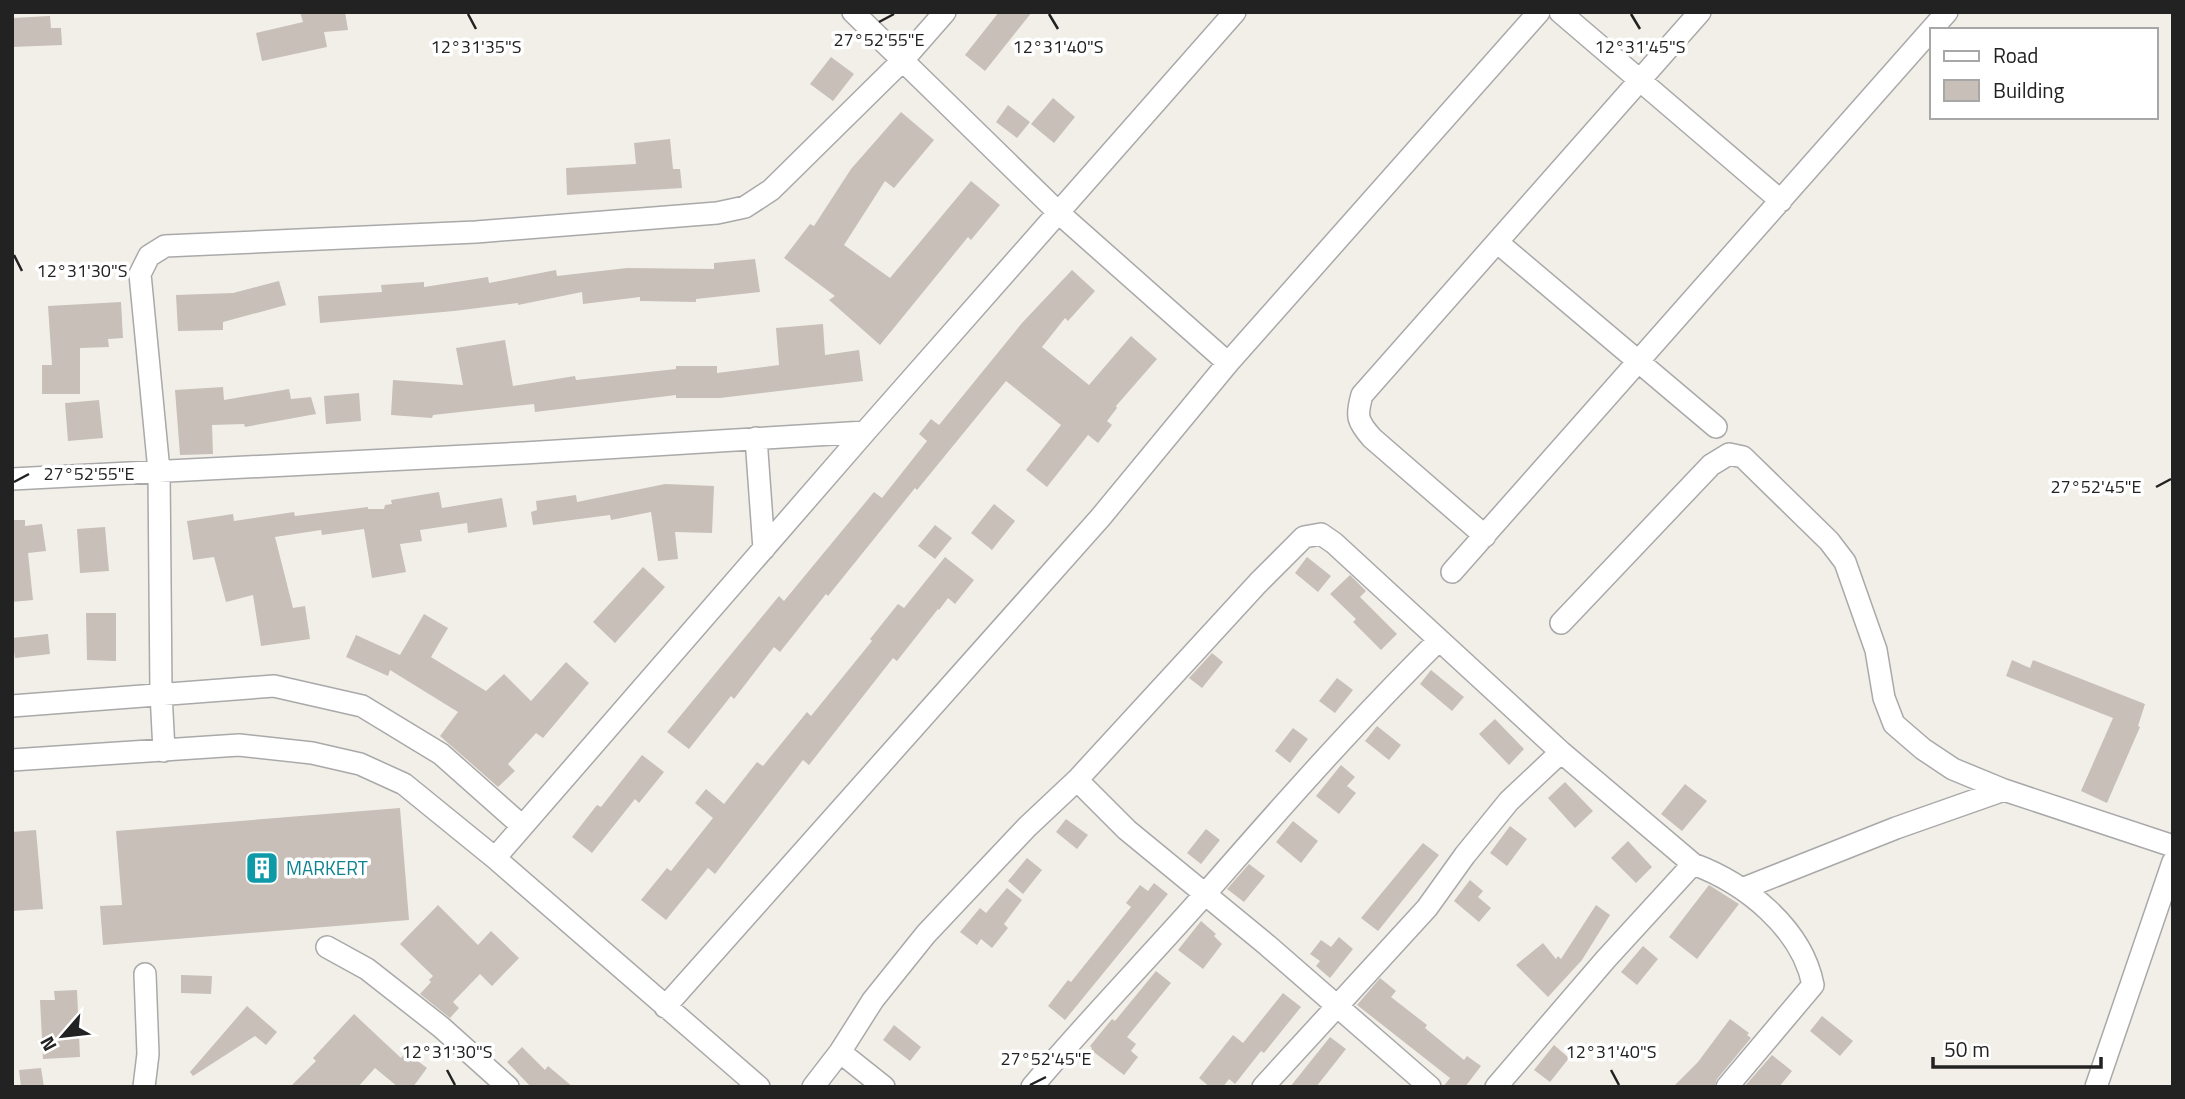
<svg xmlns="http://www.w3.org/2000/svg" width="2185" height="1099" font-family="'Titillium Web',sans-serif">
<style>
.building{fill:#c7bfb8}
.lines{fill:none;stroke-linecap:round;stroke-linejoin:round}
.minor-casing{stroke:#a9a9a9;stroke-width:24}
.minor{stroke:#fff;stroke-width:21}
.ticks{fill:none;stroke:#222;stroke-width:2.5}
.labels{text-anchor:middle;stroke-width:7;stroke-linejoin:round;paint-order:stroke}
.culture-label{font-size:19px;fill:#0d838f;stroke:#fff;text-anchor:start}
.ticks-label{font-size:18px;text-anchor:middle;fill:#222;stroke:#fff;stroke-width:7;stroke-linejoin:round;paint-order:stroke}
</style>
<rect width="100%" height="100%" fill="#f2efe9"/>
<path class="building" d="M300,12H345L348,30L324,32L327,47L262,61L256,33L303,22Z
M999,12H1032L985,71L965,55Z
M50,16L51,28H61L62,45L12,47V18Z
M831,57L854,74L833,101L810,84Z
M1053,98L1075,117L1054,143L1031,124Z
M1008,105L1030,122L1017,138L996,122Z
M901,112L934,140L894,188L885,181L844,245L890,278L971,181L1000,205L971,240L968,237L880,345L829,300L835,296L784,258L810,224L814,226L851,169Z
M670,139L673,169H680L682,188L567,195L566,168L636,164L634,143Z
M755,259L760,292L696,299V302L640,301V297L583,304L582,292L518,305V303L454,311L320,323L318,296L382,292L381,285L424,282V287L488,277L489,283L556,270L557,276L627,268L714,269V263Z
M1072,270L1095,291L1068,321L1065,318L1042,347L1089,385L1131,336L1157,359L1116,406L1117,408L1107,421L1112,425L1098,443L1088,435L1047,487L1026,470L1061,425L1006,381L917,490L915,488L828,596L826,594L780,652L774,647L734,699L731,696L689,749L667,732L779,596L784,601L874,492L882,498L927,441L919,434L931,419L939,425L1022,323Z
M279,281L286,305L223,322V330L178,331L176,295L233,293Z
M121,302L123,338L108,339L109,347L80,348V394H42V365H52L48,306Z
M823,324L825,355L859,350L863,381L720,398H676V395L535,412L534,404L433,415L432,418L391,415L393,380L463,385L456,348L505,340L513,386L575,376L576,380L676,369V366H717V373L779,365L776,328Z
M223,387L224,400L289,389L291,399L311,397L316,414L245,427L244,424L212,425L213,454L180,455L175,390Z
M359,393L361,421L326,424L324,396Z
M99,400L103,438L68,441L65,403Z
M665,484L714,486L712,533L675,532L678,559L658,561L651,512L611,520L610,515L533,525L531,512L537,510L536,501L576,495L577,502Z
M439,492L442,508L502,498L507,527L468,533L467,523L420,530L422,541L400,544L406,572L372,578L364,529L322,535L321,530L275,537L293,608L305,606L310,639L261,646L253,595L226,602L214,557L193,560L187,521L233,514L234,521L294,512L295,516L368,507V509H384L385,505L392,504L391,500Z
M994,504L1015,521L992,550L971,533Z
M12,520H25V526L42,524L46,551L28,553L33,600L12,602Z
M935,525L952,538L935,559L918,546Z
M105,527L109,571L80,573L77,529Z
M945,557L974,580L955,604L948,598L939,610L938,609L897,661L893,658L809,765L803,760L715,874L708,868L666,920L641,900L667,868L671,871L713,818L695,803L706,789L724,804L757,762L763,766L807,712L811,716L872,641L870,639L898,604L904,608Z
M1307,557L1331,576L1318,592L1295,573Z
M643,567L665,587L615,643L593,622Z
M1350,575L1366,591L1360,597L1397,634L1381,650L1353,622L1356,619L1330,594Z
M86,613H116V661L87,660Z
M424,614L448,628L431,657L486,691L504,674L531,701L566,662L589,683L543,738L536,733L508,764L515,771L498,787L440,736L458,712L390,670L388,676L346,657L356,635L400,655Z
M48,634L50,654L15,658L12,638Z
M1212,653L1223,662L1202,688L1189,678Z
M2012,660L2030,668L2033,660L2145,704L2138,726L2140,727L2107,803L2081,791L2113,718L2006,676Z
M1431,670L1464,697L1452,711L1420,684Z
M1337,678L1353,690L1335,713L1319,701Z
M1495,719L1524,749L1509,765L1479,734Z
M1377,726L1401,745L1389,760L1365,741Z
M1293,728L1308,739L1290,763L1275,751Z
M642,755L664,772L639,803L635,799L592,853L572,837L597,805L601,807Z
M1341,765L1355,777L1347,786L1356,793L1339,814L1316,796Z
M1565,782L1593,811L1575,828L1548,798Z
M1685,784L1707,801L1682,831L1661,814Z
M400,808L409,920L103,945L100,906L122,905L116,831Z
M1066,819L1088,835L1077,849L1056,832Z
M1293,821L1318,841L1301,863L1276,842Z
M1510,826L1527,839L1507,866L1490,853Z
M1206,829L1220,840L1201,864L1187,853Z
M36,830L43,909L12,911V832Z
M1628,841L1652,867L1636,883L1611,858Z
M1423,843L1439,855L1378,931L1361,918Z
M1027,858L1042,870L1023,894L1008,881Z
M1249,864L1265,876L1244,902L1227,889Z
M1470,880L1483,891L1478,897L1491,908L1479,922L1454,901Z
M1154,883L1168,894L1065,1020L1048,1006L1068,980L1071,982L1131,907L1126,903L1140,885L1148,891Z
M1709,885L1739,904L1697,959L1669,937Z
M1007,888L1022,900L1004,924L1008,928L992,948L981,939L977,945L960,932L980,908L986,913Z
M438,905L478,945L491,931L519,958L492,986L480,974L453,1002L459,1008L450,1018L420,994L431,982L429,980L433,976L400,944Z
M1596,905L1610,915L1582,960L1548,997L1516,965L1543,943L1556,959L1558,956L1561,959Z
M1201,921L1216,934L1214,936L1222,944L1203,969L1178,950Z
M1339,937L1353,949L1330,978L1316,966L1320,961L1310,954L1321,940L1331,947Z
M1643,946L1658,959L1637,985L1621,972Z
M1156,971L1171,983L1127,1037L1136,1044L1131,1051L1138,1057L1124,1075L1091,1050L1092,1048L1090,1046L1112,1019L1115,1021Z
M181,975L212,976L211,994L181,993Z
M1380,978L1396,991L1391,997L1427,1025L1425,1028L1464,1060L1467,1056L1481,1066L1465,1087H1443L1450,1078L1357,1005Z
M77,990L80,1057L43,1059L40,1000H55L54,991Z
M1283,993L1301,1007L1264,1053L1261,1051L1235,1084L1229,1079L1223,1087H1210L1199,1078L1233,1035L1243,1043Z
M247,1006L277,1032L266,1045L255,1036L193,1076L190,1072Z
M354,1014L401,1058L406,1052L427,1068L413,1087H398L375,1068L358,1087H290L316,1061L313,1058Z
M1822,1016L1853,1041L1840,1056L1810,1031Z
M1730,1019L1749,1033L1747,1035L1751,1038L1717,1079L1714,1087H1673L1698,1062Z
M894,1025L921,1047L910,1061L883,1040Z
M1330,1037L1346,1049L1316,1087H1290Z
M1554,1045L1569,1058L1550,1082L1534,1070Z
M522,1047L545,1070L548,1066L573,1087H531L507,1062Z
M1772,1055L1792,1071L1779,1087H1744Z
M41,1068L44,1087H21L19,1070Z"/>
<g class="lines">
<defs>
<path id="minor" d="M853,12L1060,214L1228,363
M1560,12L1781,201
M1931,30L1947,12
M1497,242L1716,427
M756,438L764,549
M12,479L524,453L865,432
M1485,536L1372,438C1357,421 1356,416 1362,395L1700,12
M1452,572L1931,30
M1561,623L1711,465L1729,454L1743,457L1829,541L1845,562L1876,650L1884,698L1894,724L1923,749L1953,769L2004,790L2173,846
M12,706L274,686L362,706L441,754L521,825
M164,751L161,693L159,471L140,274L149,256L165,246L476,232L717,213L745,207L771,190L903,60L945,12
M12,760L239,745L312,753L360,764L404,784L495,858L759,1087
M1077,780L1127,830L1267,945L1430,1087
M495,858L865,432L1235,12
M1693,864C1745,883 1802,928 1813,985L1727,1087
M1742,889L1896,828L2004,790
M327,947L367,969L441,1027L508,1087
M665,1007L1100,518L1228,363L1539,12
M840,1052L884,1087
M144,1087L148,1054L145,974
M813,1087L840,1052L873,1000L926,934L1027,827L1077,780L1258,583L1304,537L1321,534L1334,543L1561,752L1693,864L1606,959L1496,1087
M1032,1087C1088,1020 1148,959 1206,893C1281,807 1357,721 1439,640
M1263,1087L1427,908L1465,855L1509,801L1561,752
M2096,1087L2173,862"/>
</defs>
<use href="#minor" class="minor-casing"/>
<use href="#minor" class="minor"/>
</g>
<path class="ticks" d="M468,14L476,29M1049,14L1058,29M1631,14L1640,29M879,22L894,14M14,255L22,271M14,482L29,474M2156,487L2171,479M447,1070L455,1085M1611,1070L1619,1085M1030,1085L1046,1077"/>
<defs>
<symbol id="building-square" viewBox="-11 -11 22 22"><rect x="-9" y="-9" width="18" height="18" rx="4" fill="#0f9aa8" stroke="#fff"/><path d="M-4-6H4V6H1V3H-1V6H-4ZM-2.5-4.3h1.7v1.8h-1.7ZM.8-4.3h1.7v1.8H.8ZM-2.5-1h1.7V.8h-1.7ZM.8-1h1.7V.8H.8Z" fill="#fff"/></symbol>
</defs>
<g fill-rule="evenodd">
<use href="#building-square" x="243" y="849" width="38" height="38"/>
</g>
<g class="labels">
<g class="culture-label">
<text x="286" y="875">MARKERT</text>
</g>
</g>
<g class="ticks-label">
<text x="879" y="46">27°52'55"E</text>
<text x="476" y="53">12°31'35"S</text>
<text x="1058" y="53">12°31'40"S</text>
<text x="1640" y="53">12°31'45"S</text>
<text x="82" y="277">12°31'30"S</text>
<text x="89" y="480">27°52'55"E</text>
<text x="2096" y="493">27°52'45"E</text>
<text x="447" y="1058">12°31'30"S</text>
<text x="1611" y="1058">12°31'40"S</text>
<text x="1046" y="1065">27°52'45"E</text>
</g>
<rect width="2185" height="1099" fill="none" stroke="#222222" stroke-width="28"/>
<rect x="1930" y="28" width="228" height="91" fill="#ffffff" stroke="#a7a7a7" stroke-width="2"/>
<rect x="1944" y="51" width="35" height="10" fill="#ffffff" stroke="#a7a7a7" stroke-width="2"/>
<text x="1993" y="63" font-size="21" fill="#222222">Road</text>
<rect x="1944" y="80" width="35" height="21" fill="#c7bfb8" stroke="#a7a7a7" stroke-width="2"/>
<text x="1993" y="98" font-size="21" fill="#222222">Building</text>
<g transform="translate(63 1036) rotate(242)" stroke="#ffffff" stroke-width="5" paint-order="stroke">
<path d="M0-5L12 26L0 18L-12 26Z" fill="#222222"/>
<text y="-10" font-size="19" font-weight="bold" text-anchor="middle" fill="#222222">N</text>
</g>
<path d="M1933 1057v10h168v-10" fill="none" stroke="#222222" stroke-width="3.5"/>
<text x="1944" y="1057" font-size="21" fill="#222222" stroke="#ffffff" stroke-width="5" paint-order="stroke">50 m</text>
</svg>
